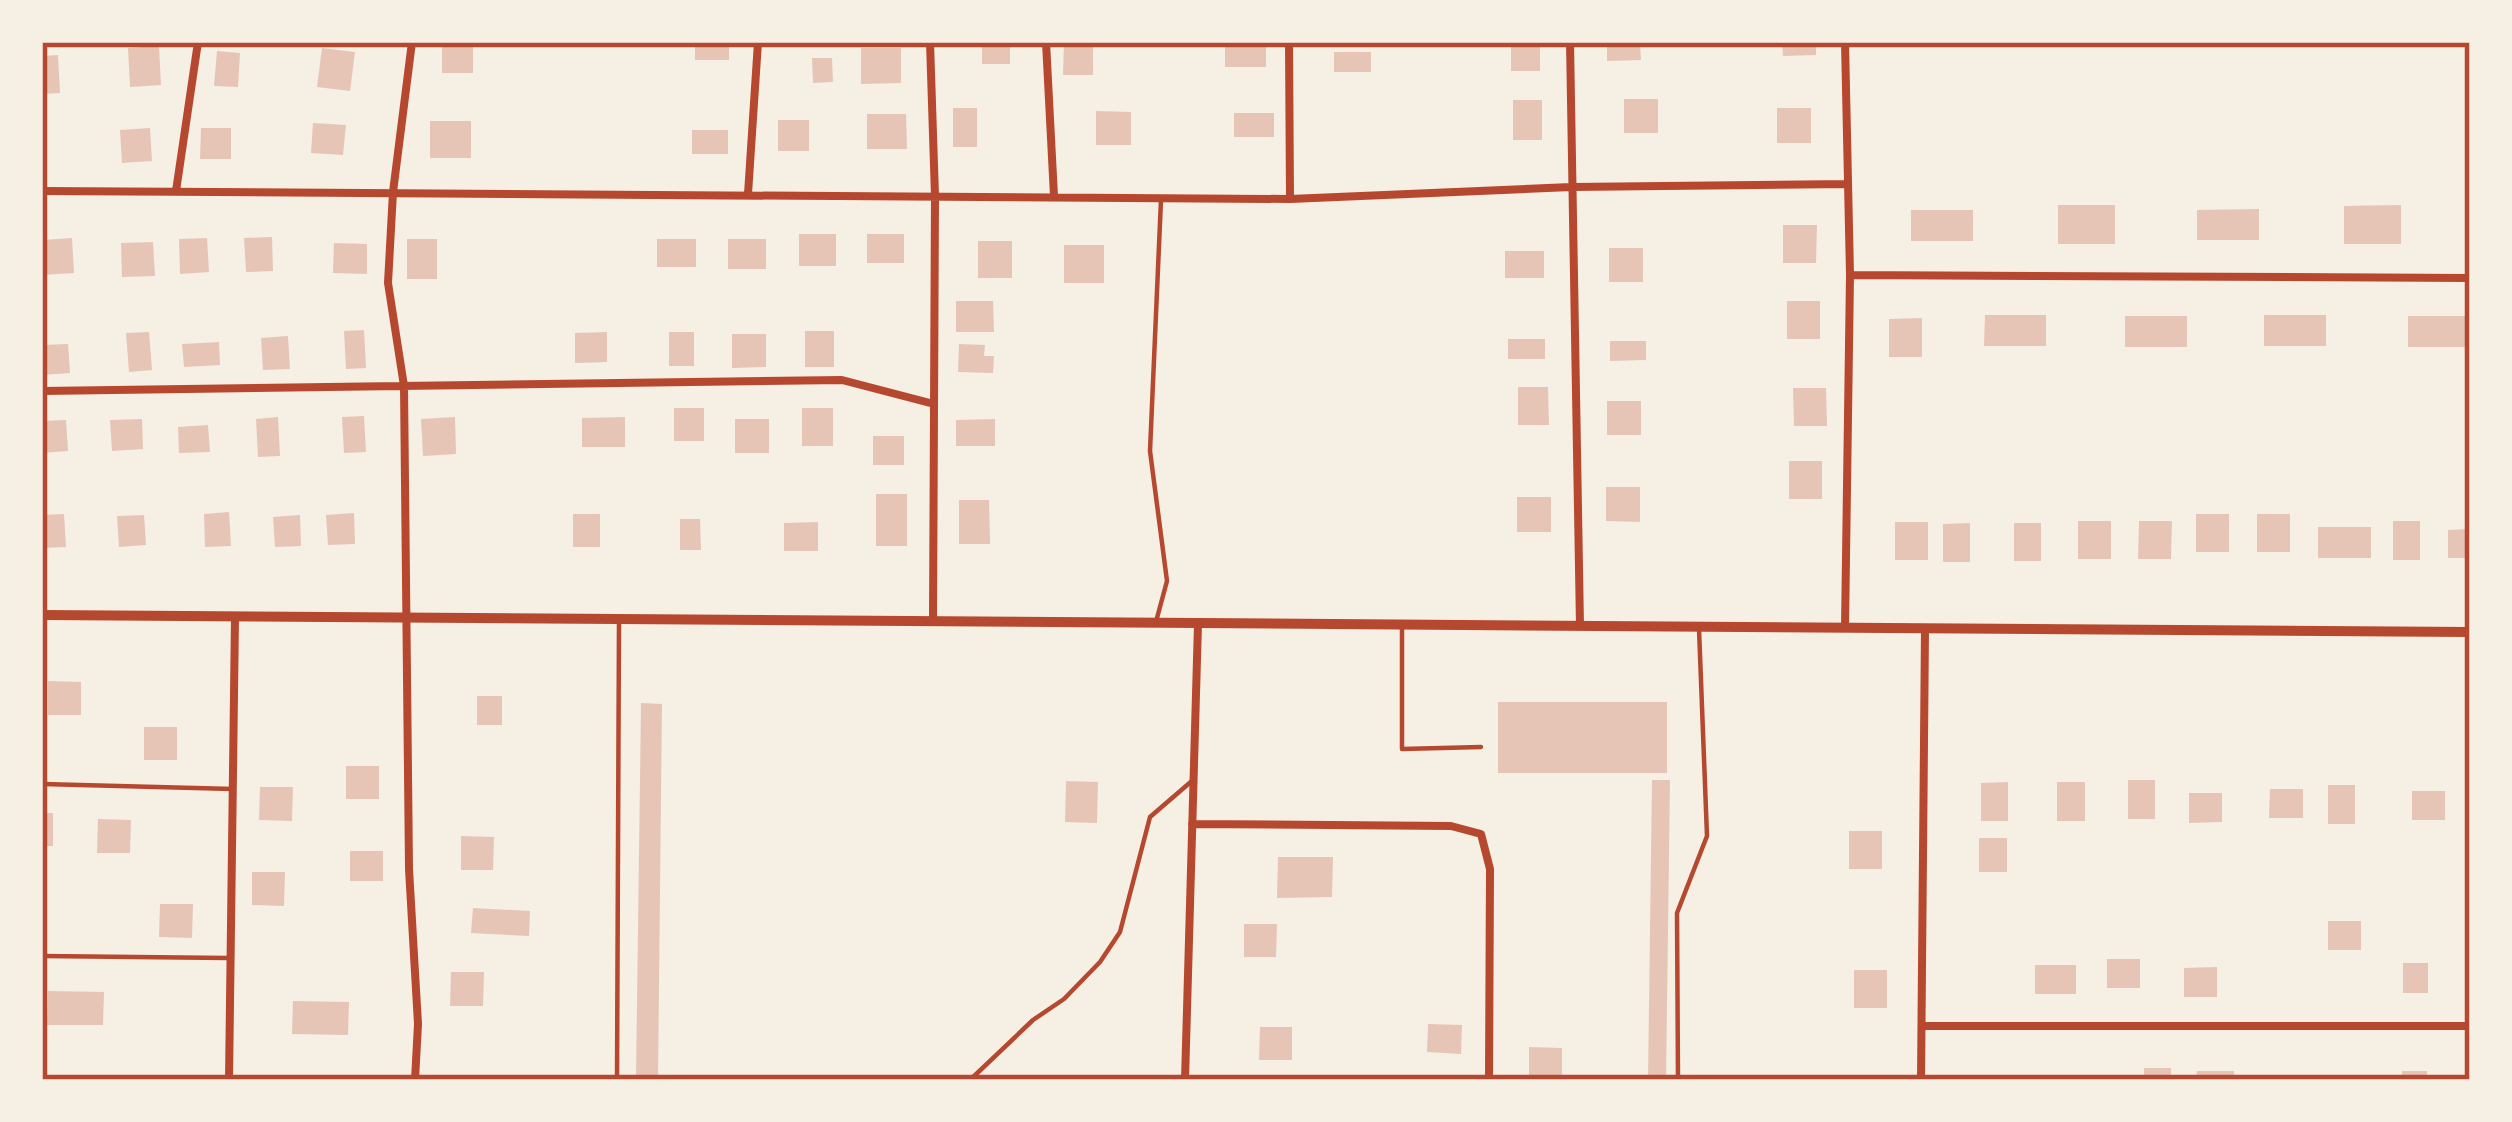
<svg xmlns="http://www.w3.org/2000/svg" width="2512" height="1122" font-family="'Alegreya Sans',sans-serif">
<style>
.building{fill:#e6c5b7}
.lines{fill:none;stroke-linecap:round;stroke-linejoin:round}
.service{stroke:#b5482f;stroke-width:4.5}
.minor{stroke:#b5482f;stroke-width:8}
.tertiary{stroke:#b5482f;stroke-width:10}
.neatline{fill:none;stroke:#b5482f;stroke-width:4.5}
</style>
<rect width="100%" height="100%" fill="#f6efe4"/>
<path class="building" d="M442,42H473V73H442Z
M695,42H729V60H695Z
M982,42H1010V64H982Z
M1064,42H1093V75H1063Z
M1225,42H1266V67H1225Z
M1511,42H1540V71H1511Z
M1607,42H1640L1641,60L1607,61Z
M1782,42H1816V55L1783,56Z
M159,46L161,85L130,87L128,48Z
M322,48L355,52L350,91L317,87Z
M861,48H901V83L861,84Z
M217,51L240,53L238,87L214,86Z
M1334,52H1371V72H1334Z
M58,55L60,93L42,94V56Z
M812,58H832L833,82L813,83Z
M1624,99H1658V133H1624Z
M1513,100H1542V140H1513Z
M953,108H977V147H953Z
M1777,108H1811V143H1777Z
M1096,111L1131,112V145H1096Z
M1234,113H1274V137H1234Z
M867,114H906L907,149H867Z
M778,120H809V151H778Z
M430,121H471V158H430Z
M313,123L346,125L343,155L311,153Z
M150,128L152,161L122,163L120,130Z
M201,128H231V159H200Z
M692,130H728V154H692Z
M2058,205H2115V244H2058Z
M2401,205V244H2344V206Z
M2259,209V240H2197V210Z
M1911,210H1973V241H1911Z
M1783,225H1817L1816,263H1783Z
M799,234H836V266H799Z
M867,234H904V263H867Z
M272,237L273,271L246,272L244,238Z
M72,238L74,273L42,275V240Z
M207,238L209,272L180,274L179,239Z
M407,239H437V279H407Z
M657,239H696V267H657Z
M728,239H766V269H728Z
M978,241H1012V278H978Z
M153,242L155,276L122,277L121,243Z
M334,243L367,244V274L333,273Z
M1064,245H1104V283H1064Z
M1609,248H1643V282H1609Z
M1505,251H1544V278H1505Z
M956,301H993L994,332H956Z
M1787,301H1820V339H1787Z
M1985,315H2046V346H1984Z
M2264,315H2326V346H2264Z
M2125,316H2187V347H2125Z
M2408,316H2470V347H2408Z
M1922,318V357H1889V319Z
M364,330L366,368L346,369L344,331Z
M805,331H834V367H805Z
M149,332L152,370L129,372L126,333Z
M607,332V362L575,363V333Z
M669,332H694V366H669Z
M732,334H766V367L732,368Z
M288,336L290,369L263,370L261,338Z
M1508,339H1545V359H1508Z
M1610,341H1646V360L1610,361Z
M219,342L220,365L184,367L182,344Z
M68,344L70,373L42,375V345Z
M959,344L985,345L984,356H994L993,373L958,372Z
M1518,387H1548L1549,425H1518Z
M1793,388H1826L1827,426H1794Z
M1607,401H1641V435H1607Z
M674,408H704V441H674Z
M802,408H833V446H802Z
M364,416L366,452L344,453L342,417Z
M278,417L280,456L258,457L256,419Z
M455,417L456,454L423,456L421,419Z
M625,417V447H582V418Z
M142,419L143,449L112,451L110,420Z
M735,419H769V453H735Z
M995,419V446H956V420Z
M66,420L68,451L42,453V421Z
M208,425L210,452L179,453L178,427Z
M873,436H904V465H873Z
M1789,461H1822V499H1789Z
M1606,487H1640V522L1606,521Z
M876,494H907V546H876Z
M1517,497H1551V532H1517Z
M959,500H989L990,544H959Z
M229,512L231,546L205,547L204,514Z
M354,513L355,544L328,545L326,515Z
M64,514L66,547L43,548L42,515Z
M573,514H600V547H573Z
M2196,514H2229V552H2196Z
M2257,514H2290V552H2257Z
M144,515L146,545L119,547L117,516Z
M300,515L301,546L275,547L273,517Z
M680,519H700L701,550H680Z
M2078,521H2111V559H2078Z
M2139,521H2172L2171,559H2138Z
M2393,521H2420V560H2393Z
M818,522V551H784V523Z
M1895,522H1928V560H1895Z
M1970,523V562H1943V524Z
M2014,523H2041V561H2014Z
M2318,527H2371V558H2318Z
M2470,529V558H2448V530Z
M48,681L81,682V715H48Z
M477,696H502V725H477Z
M1498,702H1667V773H1498Z
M641,703L662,704L658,1080H636Z
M144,727H177V760H144Z
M346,766H379V799H346Z
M1652,780H1670L1666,1080H1648Z
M2128,780H2155V819H2128Z
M1066,781L1098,782L1097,823L1065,822Z
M2008,782V821H1981V783Z
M2057,782H2085V821H2057Z
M2328,785H2355V824H2328Z
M260,787H293L292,821L259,820Z
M2270,789H2303V818H2269Z
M2412,791H2445V820H2412Z
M2189,793H2222V822L2189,823Z
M42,813H53V846H42Z
M98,819L131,820L130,853H97Z
M1849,831H1882V869H1849Z
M461,836L494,837L493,870H461Z
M1979,838H2007V872H1979Z
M350,851H383V881H350Z
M1278,857H1333L1332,897L1277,898Z
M252,872H285L284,906L252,905Z
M160,904H193L192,938L159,937Z
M473,908L530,911L529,936L471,933Z
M2328,921H2361V950H2328Z
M1244,924H1277L1276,957H1244Z
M2107,959H2140V988H2107Z
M2403,963H2428V993H2403Z
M2035,965H2076V994H2035Z
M2217,967V997H2184V968Z
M1854,970H1887V1008H1854Z
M451,972H484L483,1006H450Z
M48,991L104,992L103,1025H47Z
M293,1001L349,1002L348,1035L292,1034Z
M1428,1024L1462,1025L1461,1054L1427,1052Z
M1260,1027H1292V1060H1259Z
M1529,1047L1562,1048V1080H1529Z
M2144,1068H2171V1080H2144Z
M2197,1071H2234V1080H2196Z
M2402,1071H2427V1080H2402Z"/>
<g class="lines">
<path class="service" d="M1157,618L1167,581L1150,451L1161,200
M1402,625V749L1481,747
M42,784L233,789
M42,956L228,958
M617,1080L619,620
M970,1080L1033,1020L1064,999L1100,962L1120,932L1150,817L1193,780
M1678,1080L1677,913L1707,836L1699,629"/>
<path class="minor" d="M412,42L393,192L388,283L404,386L409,869L418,1024L415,1080
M930,42L935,196L933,622
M1046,42L1054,196
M1289,42L1290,199
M1570,42L1580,626
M42,191L1290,199L1571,187L1847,184
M176,191L198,42
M748,194L758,42
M1850,275L2470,278
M42,391L842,380L934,404
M1845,628L1850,275L1845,42
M1192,824L1451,826L1481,834L1490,869L1489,1080
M1922,1026H2470
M229,1080L235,617
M1185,1080L1198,624
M1921,1080L1925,629"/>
<path class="tertiary" d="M42,615L2470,632"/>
</g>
<rect width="2512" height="1122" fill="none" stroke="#f6efe4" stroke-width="90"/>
<rect x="45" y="45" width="2422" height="1032" class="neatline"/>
</svg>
